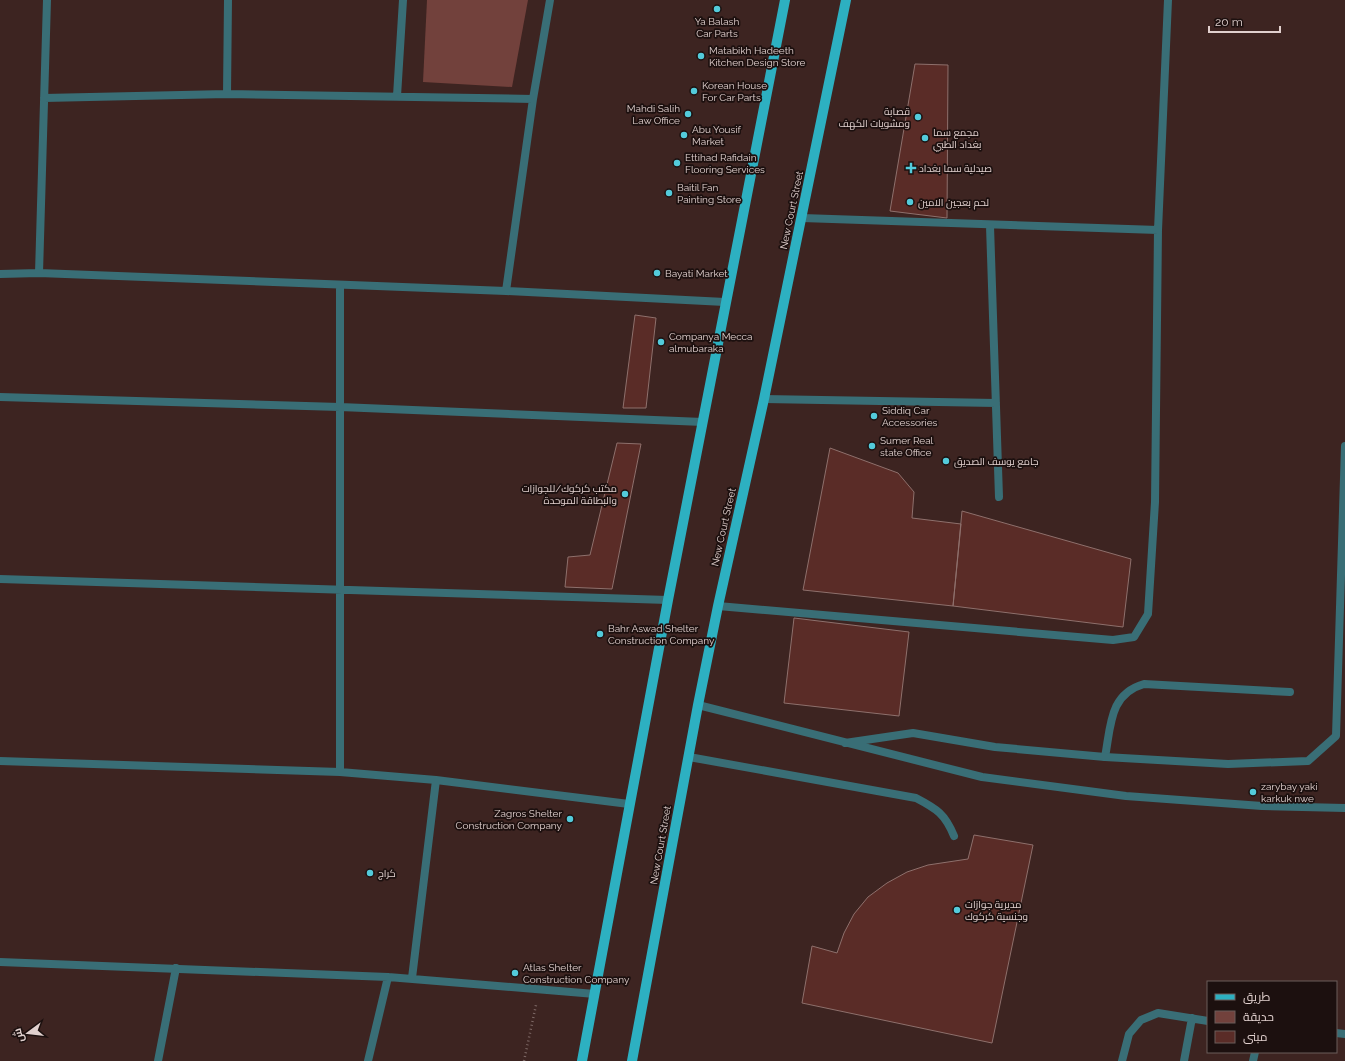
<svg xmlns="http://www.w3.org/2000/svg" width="1345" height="1061" font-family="Raleway,Cairo,sans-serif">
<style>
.green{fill:#72413c}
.building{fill:#5a2c27;stroke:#8e706c}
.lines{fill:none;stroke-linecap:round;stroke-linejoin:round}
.path{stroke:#7e6966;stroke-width:2.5;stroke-dasharray:1 3;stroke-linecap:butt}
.service{stroke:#396e76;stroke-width:8}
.minor{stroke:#396e76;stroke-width:8}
.primary{stroke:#2db0c1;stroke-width:10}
.poi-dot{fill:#53cbdb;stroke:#1c100f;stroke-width:1.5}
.labels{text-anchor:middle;stroke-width:3.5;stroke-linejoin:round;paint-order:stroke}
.poi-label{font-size:10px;fill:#e1d0ce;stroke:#1c100f;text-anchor:start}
.street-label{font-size:10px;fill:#e1d0ce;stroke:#1c100f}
</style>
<rect width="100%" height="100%" fill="#3d2421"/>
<path class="green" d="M427,0H528L512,87L423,82Z"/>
<path class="building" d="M915,64L948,65L947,218L890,211Z
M635,315L656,318L646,408H623Z
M617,443L641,444L612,589L565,587L568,557L590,555Z
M830,448L898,473L914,492L912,518L961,524L953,606L803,590Z
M962,511L1131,559L1123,627L953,606Z
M794,618L909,632L899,716L784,703Z
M974,835L1033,845L992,1043L802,1003L812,946L837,953L844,933L854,914L868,897L887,883L907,872L928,865L968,859Z"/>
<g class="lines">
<path class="path" d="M524,1061L536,1005"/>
<path class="service" d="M689,757L916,798C937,809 945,814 954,836
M1105,757C1111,726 1109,694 1144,684L1290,692
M1336,1033L1345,1034
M1122,1061L1129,1034L1141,1020L1158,1013L1208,1021
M1184,1061L1192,1018
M1253,1061L1255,1052"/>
<path class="minor" d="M227,94L228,0
M397,96L403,0
M44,98L227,94L533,99
M802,218L1158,230
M990,226L999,497
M39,273L47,0
M0,274L39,273L506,291L725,302
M340,286V772
M506,291L533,99L550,0
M0,397L340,407L703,422
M764,399L996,403
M0,579L668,600
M718,606L1113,640L1134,637L1148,614L1155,502L1158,230L1168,0
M698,705L982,777L1126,796L1262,806L1345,808
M845,743L913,733L995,747L1105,757L1228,764L1308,761L1336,736L1345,446
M0,761L340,772L436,780L629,804
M0,962L388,977L595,994
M412,978L436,780
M158,1061L176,968
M368,1061L388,977"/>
<path class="primary" d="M582,1061L668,600L785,0
M632,1061L698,705L718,606L764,399L846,0"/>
</g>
<g class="poi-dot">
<circle cx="717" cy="9" r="4"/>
<circle cx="701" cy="56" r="4"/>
<circle cx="694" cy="91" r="4"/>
<circle cx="688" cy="114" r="4"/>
<circle cx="918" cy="117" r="4"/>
<circle cx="684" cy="135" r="4"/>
<circle cx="925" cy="138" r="4"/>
<circle cx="677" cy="163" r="4"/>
<path d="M909 162h4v4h4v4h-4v4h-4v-4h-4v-4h4z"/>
<circle cx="669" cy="193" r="4"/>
<circle cx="910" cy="202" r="4"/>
<circle cx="657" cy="273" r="4"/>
<circle cx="661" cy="342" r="4"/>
<circle cx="874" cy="416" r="4"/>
<circle cx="872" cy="446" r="4"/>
<circle cx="946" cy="461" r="4"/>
<circle cx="625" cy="494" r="4"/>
<circle cx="600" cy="634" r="4"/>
<circle cx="1253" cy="792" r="4"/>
<circle cx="570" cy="819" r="4"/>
<circle cx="370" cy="873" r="4"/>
<circle cx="957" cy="910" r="4"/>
<circle cx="515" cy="973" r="4"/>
</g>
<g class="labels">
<g class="poi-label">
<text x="717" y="25" text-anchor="middle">Ya Balash<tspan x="717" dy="12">Car Parts</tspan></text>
<text x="709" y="54">Matabikh Hadeeth<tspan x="709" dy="12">Kitchen Design Store</tspan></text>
<text x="702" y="89">Korean House<tspan x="702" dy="12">For Car Parts</tspan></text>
<text x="680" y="112" text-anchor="end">Mahdi Salih<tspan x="680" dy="12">Law Office</tspan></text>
<text x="910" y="115" text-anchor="end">قصابة<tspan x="910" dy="12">ومشويات الكهف</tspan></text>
<text x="692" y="133">Abu Yousif<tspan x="692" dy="12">Market</tspan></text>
<text x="933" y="136">مجمع سما<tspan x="933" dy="12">بغداد الطبي</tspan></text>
<text x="685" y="161">Ettihad Rafidain<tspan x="685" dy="12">Flooring Services</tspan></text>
<text x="919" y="172">صيدلية سما بغداد</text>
<text x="677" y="191">Baitil Fan<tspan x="677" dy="12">Painting Store</tspan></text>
<text x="918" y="206">لحم بعجين الامين</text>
<text x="665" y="277">Bayati Market</text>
<text x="669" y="340">Companya Mecca<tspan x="669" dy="12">almubaraka</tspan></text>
<text x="882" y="414">Siddiq Car<tspan x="882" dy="12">Accessories</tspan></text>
<text x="880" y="444">Sumer Real<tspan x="880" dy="12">state Office</tspan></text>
<text x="954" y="465">جامع يوسف الصديق</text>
<text x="617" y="492" text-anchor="end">مكتب كركوك/للجوازات<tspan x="617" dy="12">والبطاقة الموحدة</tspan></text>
<text x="608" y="632">Bahr Aswad Shelter<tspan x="608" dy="12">Construction Company</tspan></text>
<text x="1261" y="790">zarybay yaki<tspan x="1261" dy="12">karkuk nwe</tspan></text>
<text x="562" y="817" text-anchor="end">Zagros Shelter<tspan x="562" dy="12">Construction Company</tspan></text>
<text x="378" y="877">كراج</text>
<text x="965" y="908">مديرية جوازات<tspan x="965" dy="12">وجنسية كركوك</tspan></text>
<text x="523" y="971">Atlas Shelter<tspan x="523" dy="12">Construction Company</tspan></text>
</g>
<g class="street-label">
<text transform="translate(791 210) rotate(-78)" y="4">New Court Street</text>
<text transform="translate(723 527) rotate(-77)" y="4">New Court Street</text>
<text transform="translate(660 845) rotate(-80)" y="4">New Court Street</text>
</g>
</g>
<rect x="1207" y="981" width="130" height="72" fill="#1c100f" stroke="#6b5d5b"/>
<rect x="1215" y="994" width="20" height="6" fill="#2db0c1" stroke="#6b5d5b"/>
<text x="1243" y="1001" font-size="12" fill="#e1d0ce">طريق</text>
<rect x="1215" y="1011" width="20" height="12" fill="#72413c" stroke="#6b5d5b"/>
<text x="1243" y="1021" font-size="12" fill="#e1d0ce">حديقة</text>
<rect x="1215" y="1031" width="20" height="12" fill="#5a2c27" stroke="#6b5d5b"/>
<text x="1243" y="1041" font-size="12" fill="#e1d0ce">مبنى</text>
<g transform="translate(28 1033) rotate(255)" stroke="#1c100f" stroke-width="3" paint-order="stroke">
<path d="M0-3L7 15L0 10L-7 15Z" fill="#e1d0ce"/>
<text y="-6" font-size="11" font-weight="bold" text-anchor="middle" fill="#e1d0ce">ش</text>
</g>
<path d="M1209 26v6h71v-6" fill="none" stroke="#e1d0ce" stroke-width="2"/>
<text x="1215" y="26" font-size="12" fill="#e1d0ce" stroke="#1c100f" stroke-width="3" paint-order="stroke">20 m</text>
</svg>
